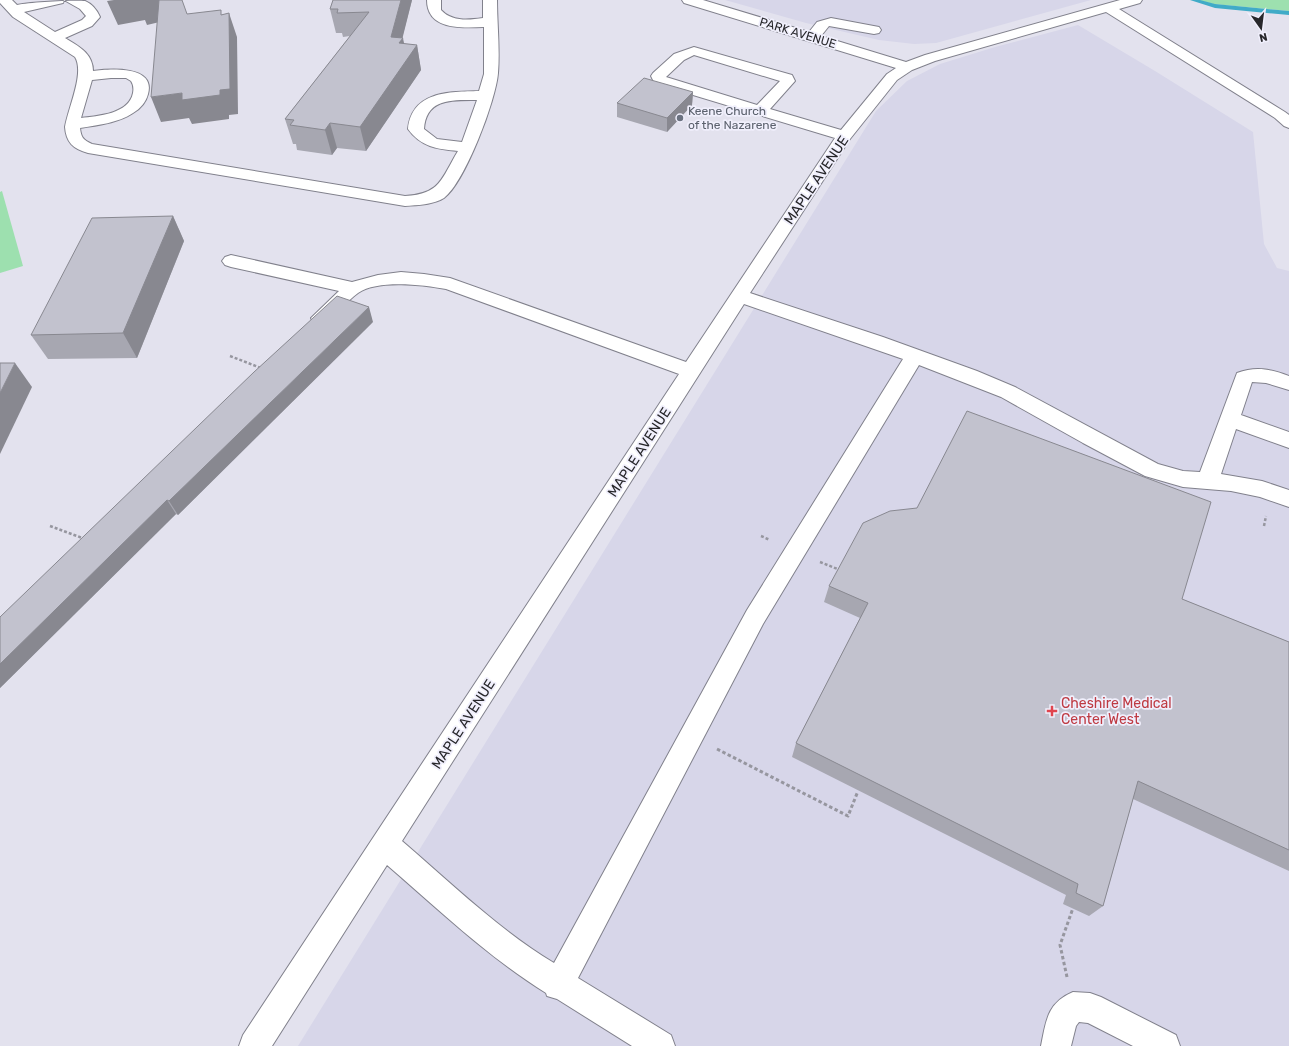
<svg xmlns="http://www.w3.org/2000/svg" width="1289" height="1046" font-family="Rubik,sans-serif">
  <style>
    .built { fill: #d7d6e9 }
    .green { fill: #9de0af }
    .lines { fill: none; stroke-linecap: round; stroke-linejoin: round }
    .stream { fill: #40abc7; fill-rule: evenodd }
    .minor-casing { stroke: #81818c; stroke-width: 2 }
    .path-far1 { stroke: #96969f; stroke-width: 2.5; stroke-dasharray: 3 2; stroke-linecap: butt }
    .path { stroke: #96969f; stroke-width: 3; stroke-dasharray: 3.5 2.5; stroke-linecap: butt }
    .minor { fill: #fff; fill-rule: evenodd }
    .wall { fill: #a7a7b1 }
    .shaded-wall { fill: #888890 }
    .building { fill: #c2c2ce; stroke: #888890 }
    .worship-dot { fill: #6b7280; stroke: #f0effc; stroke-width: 1.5 }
    .health-dot { fill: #e0444e; stroke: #f0effc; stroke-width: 1.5 }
    .labels { text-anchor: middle; stroke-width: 3.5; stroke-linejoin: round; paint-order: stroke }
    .far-street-label { font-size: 12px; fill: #27272b; stroke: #f0effc }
    .far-worship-label { font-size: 12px; fill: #5b616d; stroke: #f0effc; text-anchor: start }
    .street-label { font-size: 14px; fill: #27272b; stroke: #f0effc }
    .health-label { font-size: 14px; fill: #be3a42; stroke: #f0effc; text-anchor: start }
  </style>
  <rect width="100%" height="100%" fill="#e3e2ee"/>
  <g class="built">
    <polygon points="725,0 1091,0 936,43 914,44 879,40 806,23"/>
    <polygon points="1078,25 1155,71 1253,132 1264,244 1277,268 1289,271 1289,1046 298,1046 876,111 907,81 940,64 995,47"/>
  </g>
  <g class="green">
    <polygon points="1198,0 1289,0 1289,11 1213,4"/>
    <polygon points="2,191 23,266 0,273 0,192"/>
  </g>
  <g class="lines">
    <polygon class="stream" points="1190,0 1200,0 1215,4 1289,11 1289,15 1215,8"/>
    <g class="minor-casing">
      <g id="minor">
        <path d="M0,0H12L17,5C31,2 74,0 85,1C92,4 97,10 100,17L92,26L65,38C78,46 93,53 93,71C109,69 156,65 148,94C146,102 140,109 133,113C118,123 98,125 80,128C81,137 83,140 92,144L405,196C441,194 441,179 458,151C437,149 421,147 408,129C412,91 449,92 479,91L484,74V27C461,28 427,30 427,0H441V10C452,22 469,20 483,18V0H497C497,24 500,49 498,73C496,100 465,182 444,198C433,205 417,205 405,206L88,153C73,149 66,142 65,127C68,108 85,73 75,57L13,17L0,3ZM64,0L80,9L86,16L82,20L55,32L24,12L63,3ZM111,78H126L131,81C133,84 134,88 133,93C129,114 98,116 81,118L92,80ZM477,100L462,142L437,139L424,129C426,98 452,100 477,100Z"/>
        <path d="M682,0H703L809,32L817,22L831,18L879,27L881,30L879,33L874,34L829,26L821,36L906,62L925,55L1120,0H1142L1140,3L1119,9L1285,112L1289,115V128L1284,126L1275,118L1106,12L935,61L912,70L897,80L850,139L750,293L883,337L977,371L1015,387L1158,464L1183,471L1200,472L1237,373C1256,366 1270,369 1289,376V390L1266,383L1252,382L1241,415L1289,432V448L1236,429L1221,474L1262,481L1289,490V507L1260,497L1231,491L1183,487L1145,476L1083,443L1001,397L919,365L763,624L578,978L671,1035L675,1046H632L557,999L547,996L546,993C488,957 438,909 387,865L272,1046H239L243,1035L679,374L446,289C424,285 378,279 358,293C347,301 337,313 327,322L320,324L313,322L311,318L339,291L231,267L225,265L222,261L225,257L231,255L352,282L378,275L401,272L424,274L450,278L686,362L835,138L660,85L654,82L651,76L653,73L674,54L694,47L792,75L795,81L770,109L841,130L887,74L896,68L684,3ZM694,55L780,81L757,105L666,77L684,60ZM744,304L903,359L747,610L554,963C499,930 451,883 402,841Z"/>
        <path d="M1073,992L1090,993L1101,997L1176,1035L1180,1046H1133L1088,1023L1079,1022L1076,1026L1071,1046H1041C1046,1021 1047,1003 1073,992Z"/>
      </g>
    </g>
    <g class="path-far1">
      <polyline points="230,356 261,368"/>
      <polyline points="50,526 85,539"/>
      <polyline points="1264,526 1266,516"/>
      <polyline points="761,536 770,540"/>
      <polyline points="820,562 840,570"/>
    </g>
    <g class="path">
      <polyline points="717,749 848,816 858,791"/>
      <polyline points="1067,977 1060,945 1073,908"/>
    </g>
    <use href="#minor" class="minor"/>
  </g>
  <g class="wall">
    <polygon points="333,0 412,0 402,38 404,44 417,45 421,70 366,151 337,148 332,155 297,150 296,144 293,144 285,119 350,36 343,37 342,33 336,33 330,9"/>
    <polygon points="693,92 692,105 667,132 617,117 617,103"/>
    <polygon points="173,216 184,241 137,358 48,359 31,335"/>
    <polygon points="373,322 178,515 176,514 0,688 0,617"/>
    <polygon points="829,586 1182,599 1289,642 1289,871 1133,799 1103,906 1089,916 1063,904 1066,895 792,757 796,743 860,618 824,602"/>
  </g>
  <g class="shaded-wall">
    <polygon points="114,0 160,0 168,20 147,25 145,20 118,25 107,1"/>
    <polygon points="401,0 412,0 402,40 403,38 407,59 417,45 421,70 366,151 360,127 391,37"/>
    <polygon points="229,13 237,37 238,114 229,115 229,119 192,124 189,118 161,122 151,97 182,93 220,90"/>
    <polygon points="693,92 692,105 667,132 667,118"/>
    <polygon points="330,123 337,148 332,155 325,130"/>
    <polygon points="173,216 184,241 137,358 123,333"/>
    <polygon points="369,307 373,322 178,515 169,501"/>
    <polygon points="15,363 32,387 0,454 0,393"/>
    <polygon points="167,500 176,514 0,688 0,664"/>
  </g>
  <g class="building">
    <polygon points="159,0 182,0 187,14 221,10 221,15 229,13 230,89 220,90 220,95 182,100 182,93 151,97"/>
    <polygon points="333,0 401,0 391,37 403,38 399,43 417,45 360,127 330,123 325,130 290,125 294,120 285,119 369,12 337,13 338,9 330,9"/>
    <polygon points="644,78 693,92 667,118 617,103"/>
    <polygon points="173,216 123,333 31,335 92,218"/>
    <polygon points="337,296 369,307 169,501 167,500 0,664 0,617 254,372"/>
    <polygon points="0,363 15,363 0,393"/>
    <polygon points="967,411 1211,502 1182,599 1289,642 1289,850 1138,781 1103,906 1076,893 1078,884 796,743 868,603 829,586 863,523 890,511 917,508"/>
  </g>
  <circle class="worship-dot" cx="680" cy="118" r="4"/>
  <path class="health-dot" d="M1050 705h4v4h4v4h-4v4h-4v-4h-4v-4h4z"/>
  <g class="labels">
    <g class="far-street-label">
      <text transform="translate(798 33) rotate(17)" y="4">PARK AVENUE</text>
    </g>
    <g class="far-worship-label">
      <text x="688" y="115">Keene Church<tspan x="688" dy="14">of the Nazarene</tspan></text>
    </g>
    <g class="street-label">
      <text transform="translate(816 180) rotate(-56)" y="5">MAPLE AVENUE</text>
      <text transform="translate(639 452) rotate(-57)" y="5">MAPLE AVENUE</text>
      <text transform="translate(463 724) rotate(-57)" y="5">MAPLE AVENUE</text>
    </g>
    <g class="health-label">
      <text x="1061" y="708">Cheshire Medical<tspan x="1061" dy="16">Center West</tspan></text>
    </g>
  </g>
  <g transform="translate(1261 28) rotate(166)" stroke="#f0effc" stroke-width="3" paint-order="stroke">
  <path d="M0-3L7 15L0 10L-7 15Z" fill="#27272b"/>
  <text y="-6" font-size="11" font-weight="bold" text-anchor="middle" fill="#27272b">N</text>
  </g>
</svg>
